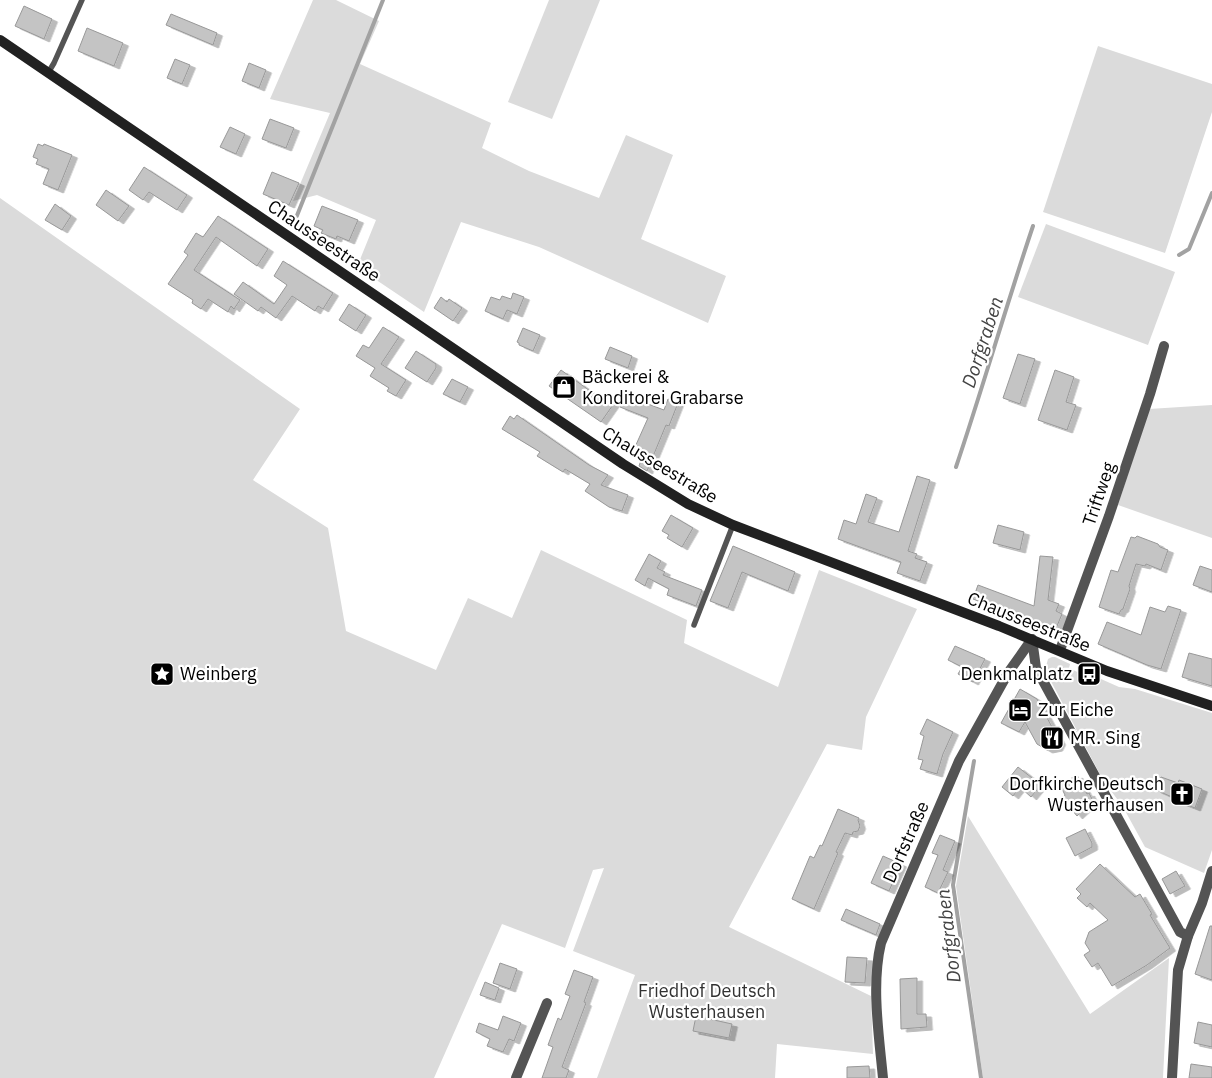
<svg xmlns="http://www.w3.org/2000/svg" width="1212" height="1078" font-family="'IBM Plex Sans',sans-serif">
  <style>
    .green { fill: #dbdbdb }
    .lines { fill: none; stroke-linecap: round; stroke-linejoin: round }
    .stream { stroke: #a2a2a2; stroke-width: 4 }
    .building { fill: #c4c4c4; stroke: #989898; filter: url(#shadow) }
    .service { stroke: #545454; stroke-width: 5.5 }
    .minor { stroke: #545454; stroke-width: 10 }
    .secondary { stroke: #212121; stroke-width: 10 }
    .labels { text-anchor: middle; stroke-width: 4.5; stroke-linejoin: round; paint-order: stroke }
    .street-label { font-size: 18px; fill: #000; stroke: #fff }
    .poi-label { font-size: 18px; fill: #000; stroke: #fff; text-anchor: start }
    .park-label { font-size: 18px; fill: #323232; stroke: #fff }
    .water-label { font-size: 19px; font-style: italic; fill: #434343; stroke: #fff }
  </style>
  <defs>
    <filter id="shadow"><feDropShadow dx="5.5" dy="3" stdDeviation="0" flood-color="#0004"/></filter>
  </defs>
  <rect width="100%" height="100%" fill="#fff"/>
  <g class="green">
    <polygon points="313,0 336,0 379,21 360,64 491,123 482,148 529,171 599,198 626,135 673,155 641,239 726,276 708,323 539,247 461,222 424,312 357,267 376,220 317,195 293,201 330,113 270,99"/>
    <polygon points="549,0 600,0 552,119 508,102"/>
    <polygon points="1098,46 1212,84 1212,112 1165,253 1043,212"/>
    <polygon points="0,198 300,409 253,480 328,528 346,631 436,670 468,598 512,618 541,550 687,620 684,643 778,687 819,570 917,609 866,717 862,750 827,744 729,927 871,996 873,1054 777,1044 775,1078 597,1078 635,975 573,951 604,868 593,870 565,948 502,924 434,1078 0,1078"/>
    <polygon points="1046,224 1175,272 1148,345 1018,297"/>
    <polygon points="1212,405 1212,538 1118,505 1149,409"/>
    <polygon points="1052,657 1055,657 1070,664 1069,668 1090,678 1092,675 1119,687 1135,689 1212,713 1212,850 1204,873 1145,847 1123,807 1103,780 1045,670 1048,659"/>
    <polygon points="968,816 1090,1014 1169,958 1163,1078 983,1078 956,886"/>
  </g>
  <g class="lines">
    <g class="stream">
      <polyline points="296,218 383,0"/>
      <polyline points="1179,255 1189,249 1212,193"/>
      <path d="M956,467C983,387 1006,306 1033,226"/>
      <polyline points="974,761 953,885 981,1078"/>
    </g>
  </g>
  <g class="building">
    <polygon points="24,6 52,19 44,39 15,26"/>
    <polygon points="171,14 217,33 213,45 166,25"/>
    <polygon points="87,28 123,43 114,66 78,51"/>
    <polygon points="175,59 190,65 182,84 167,78"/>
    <polygon points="249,63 266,70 259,88 242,81"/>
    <polygon points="270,119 294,128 286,148 262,139"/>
    <polygon points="230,127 245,134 236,154 220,147"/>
    <polygon points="38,144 43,146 44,144 72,155 58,190 43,184 49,169 36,164 38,159 33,157"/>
    <polygon points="144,167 187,195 177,210 149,192 143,200 129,190"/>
    <polygon points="272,172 299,183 289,205 263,194"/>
    <polygon points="106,190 129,206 118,221 96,205"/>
    <polygon points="55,204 71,216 62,230 45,220"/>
    <polygon points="322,206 358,220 349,241 337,236 336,239 321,233 323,230 314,226"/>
    <polygon points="218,216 268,249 257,266 216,237 194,270 240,300 234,309 231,306 228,312 208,299 201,309 192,303 193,300 168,284 188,255 184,252 196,233 203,237"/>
    <polygon points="283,261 333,293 323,309 318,306 315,311 292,296 276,318 261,307 258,311 234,294 243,282 274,304 287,285 274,276"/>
    <polygon points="513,293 524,297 517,314 507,310 503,319 485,311 491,297 500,300 502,296 511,299"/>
    <polygon points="441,297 447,302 449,299 462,308 453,321 434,308"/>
    <polygon points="349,304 366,315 356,331 339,320"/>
    <polygon points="383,327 399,337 381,364 406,380 396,396 387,391 389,388 370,376 375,368 356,356 363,345 369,348"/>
    <polygon points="523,328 540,335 533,351 519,345 519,343 517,342"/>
    <polygon points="610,347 632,356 628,368 605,359"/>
    <polygon points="416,351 436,364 436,368 427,382 405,368"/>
    <polygon points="1018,354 1035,359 1020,404 1003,398"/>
    <polygon points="561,370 593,393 602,396 603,395 615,402 601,422 549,386"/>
    <polygon points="1055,370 1074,377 1066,402 1076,405 1067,430 1038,420"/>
    <polygon points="452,379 468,387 460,402 443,394"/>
    <polygon points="624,396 648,406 648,404 664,410 668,399 678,403 669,426 666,425 647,471 639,466 644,451 635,447 648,418 620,407"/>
    <polygon points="517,415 589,465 608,475 601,485 628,495 622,511 609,507 585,491 590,484 565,469 563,472 537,456 540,452 502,429 510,416 514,419"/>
    <polygon points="917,476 930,480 908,551 917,554 915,558 927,562 920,581 897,573 901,562 838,539 844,520 856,524 866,494 877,498 868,522 899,532"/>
    <polygon points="671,515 693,528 682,547 667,538 669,535 662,531"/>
    <polygon points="998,525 1024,532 1020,550 993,543"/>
    <polygon points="1137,536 1158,544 1160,547 1168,550 1161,570 1146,564 1145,566 1136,564 1129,586 1130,589 1123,609 1121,610 1119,614 1099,607 1111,570 1118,572 1131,537 1135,538"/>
    <polygon points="733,546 795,572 788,591 742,572 728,608 710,601"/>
    <polygon points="649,554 661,561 657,568 665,572 663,575 702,590 696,606 667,595 669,589 648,578 645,586 635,580"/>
    <polygon points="1040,556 1053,557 1048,600 1059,604 1056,611 1062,614 1055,631 973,599 978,585 1034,606"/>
    <polygon points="1200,566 1212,570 1212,592 1193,585"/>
    <polygon points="1168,606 1181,610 1161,669 1147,665 1098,644 1107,622 1141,635 1150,607 1165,612"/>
    <polygon points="955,646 985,659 973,682 958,674 962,667 948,660"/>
    <polygon points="1189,653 1212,659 1212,686 1182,677"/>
    <polygon points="1020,689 1037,699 1060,742 1057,748 1047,750 1037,744 1025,722 1019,732 1001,723"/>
    <polygon points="927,719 953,732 943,754 937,774 920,769 923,760 918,759 924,736 920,734"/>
    <polygon points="1018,767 1041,785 1031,797 1020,787 1013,796 1002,787"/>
    <polygon points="1077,775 1087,794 1089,793 1093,801 1077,816 1063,799 1065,795 1060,785"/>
    <polygon points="1161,777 1178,783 1179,780 1202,789 1195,808 1172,799 1172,797 1156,790"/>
    <polygon points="838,809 859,818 858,820 860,826 858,831 853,832 852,835 845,833 836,852 838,853 814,909 792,899 810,856 814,858 820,845 822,846"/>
    <polygon points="1085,829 1092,843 1092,847 1075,856 1066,838"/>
    <polygon points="940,835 955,841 943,870 948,872 938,893 925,887 938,855 932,853"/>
    <polygon points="883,856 901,864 889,891 871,883"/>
    <polygon points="1100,864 1135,897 1140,894 1152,914 1150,915 1170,948 1147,965 1112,986 1098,963 1092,967 1084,955 1090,951 1085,943 1089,932 1108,920 1090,903 1087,907 1077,898 1081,894 1076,889"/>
    <polygon points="1176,871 1185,886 1170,894 1162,879"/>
    <polygon points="846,909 880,924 876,935 841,920"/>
    <polygon points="1210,926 1212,926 1212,980 1195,974"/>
    <polygon points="847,957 867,958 865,983 845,982"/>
    <polygon points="500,963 517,969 510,989 493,983"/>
    <polygon points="574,970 593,977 584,1002 586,1003 562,1067 569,1070 566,1078 542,1078 553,1047 548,1045 558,1018 561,1020 570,996 565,994"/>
    <polygon points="917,978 917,1014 926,1014 927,1027 901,1029 900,979"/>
    <polygon points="485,982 499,988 495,1000 480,995"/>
    <polygon points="503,1016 521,1023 514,1041 509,1039 503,1052 487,1046 490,1039 476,1032 479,1023 498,1030"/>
    <polygon points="696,1016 732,1024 729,1038 693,1031"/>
    <polygon points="1198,1022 1212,1025 1212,1047 1194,1043"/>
    <polygon points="1191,1064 1212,1067 1212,1078 1189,1078"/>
    <polygon points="869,1066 870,1078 847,1078 847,1067"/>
  </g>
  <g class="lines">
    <g class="service">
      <polyline points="48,73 54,63 82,0"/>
      <polyline points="694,625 733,525"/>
    </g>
    <g class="minor">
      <polyline points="1032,639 1036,668 1180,932 1188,936"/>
      <polyline points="1060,650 1109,516 1150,394 1164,346"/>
      <polyline points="516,1078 547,1003"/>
      <path d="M883,1078C879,1035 871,985 881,943L959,761L1008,673L1032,639"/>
      <polyline points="1172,1078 1178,970 1188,936 1202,903 1212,871"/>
    </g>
    <polyline class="secondary" points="0,40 623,464 688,504 733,525 999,626 1107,671 1212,706"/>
  </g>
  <defs>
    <g id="shop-square" transform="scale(1.25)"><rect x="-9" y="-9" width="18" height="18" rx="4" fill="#000" stroke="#fff"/><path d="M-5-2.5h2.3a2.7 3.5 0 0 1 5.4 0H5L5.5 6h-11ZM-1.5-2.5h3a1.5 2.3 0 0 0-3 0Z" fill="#fff"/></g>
    <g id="sight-square" transform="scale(1.25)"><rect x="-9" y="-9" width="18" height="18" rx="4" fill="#000" stroke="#fff"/><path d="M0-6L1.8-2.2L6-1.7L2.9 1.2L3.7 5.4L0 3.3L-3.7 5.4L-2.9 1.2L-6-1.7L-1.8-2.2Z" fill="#fff"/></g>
    <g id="bus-square" transform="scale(1.25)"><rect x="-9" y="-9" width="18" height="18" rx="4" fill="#000" stroke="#fff"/><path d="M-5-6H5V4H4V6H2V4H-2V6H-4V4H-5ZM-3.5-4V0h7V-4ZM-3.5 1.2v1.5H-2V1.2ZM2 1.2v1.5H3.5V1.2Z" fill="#fff"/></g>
    <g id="hotel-square" transform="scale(1.25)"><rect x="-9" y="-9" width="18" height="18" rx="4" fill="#000" stroke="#fff"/><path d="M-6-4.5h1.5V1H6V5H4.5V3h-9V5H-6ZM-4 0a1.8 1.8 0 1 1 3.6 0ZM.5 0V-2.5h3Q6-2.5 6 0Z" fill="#fff"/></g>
    <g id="restaurant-square" transform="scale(1.25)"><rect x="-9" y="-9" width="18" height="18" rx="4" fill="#000" stroke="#fff"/><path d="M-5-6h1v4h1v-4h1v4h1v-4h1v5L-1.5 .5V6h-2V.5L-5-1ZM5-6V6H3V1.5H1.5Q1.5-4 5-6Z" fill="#fff"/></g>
    <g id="church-square" transform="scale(1.25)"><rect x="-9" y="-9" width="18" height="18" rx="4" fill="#000" stroke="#fff"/><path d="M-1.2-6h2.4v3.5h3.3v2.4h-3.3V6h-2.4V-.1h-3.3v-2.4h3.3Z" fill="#fff"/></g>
  </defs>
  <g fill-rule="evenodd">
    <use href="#shop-square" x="564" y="387"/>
    <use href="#sight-square" x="162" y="674"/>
    <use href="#bus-square" x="1089" y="674"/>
    <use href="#hotel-square" x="1020" y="710"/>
    <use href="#restaurant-square" x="1052" y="738"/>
    <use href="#church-square" x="1182" y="794"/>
  </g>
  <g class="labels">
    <g class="street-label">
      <text transform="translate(324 241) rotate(34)" y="6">Chausseestraße</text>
      <text transform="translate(660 465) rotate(31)" y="6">Chausseestraße</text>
      <text transform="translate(1099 494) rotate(-71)" y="6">Triftweg</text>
      <text transform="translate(1029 622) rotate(22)" y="6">Chausseestraße</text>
      <text transform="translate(906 842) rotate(-66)" y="6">Dorfstraße</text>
    </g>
    <g class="poi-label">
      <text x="582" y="383">Bäckerei &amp;<tspan x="582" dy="21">Konditorei Grabarse</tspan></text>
      <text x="180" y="680">Weinberg</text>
      <text x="1072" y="680" text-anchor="end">Denkmalplatz</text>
      <text x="1038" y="716">Zur Eiche</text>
      <text x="1070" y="744">MR. Sing</text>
      <text x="1164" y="790" text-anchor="end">Dorfkirche Deutsch<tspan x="1164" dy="21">Wusterhausen</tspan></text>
    </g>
    <g class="park-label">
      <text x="707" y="997">Friedhof Deutsch<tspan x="707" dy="21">Wusterhausen</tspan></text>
    </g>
    <g class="water-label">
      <text transform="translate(982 342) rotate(-72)" y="7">Dorfgraben</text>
      <text transform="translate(948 936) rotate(-97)" y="7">Dorfgraben</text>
    </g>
  </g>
</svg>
